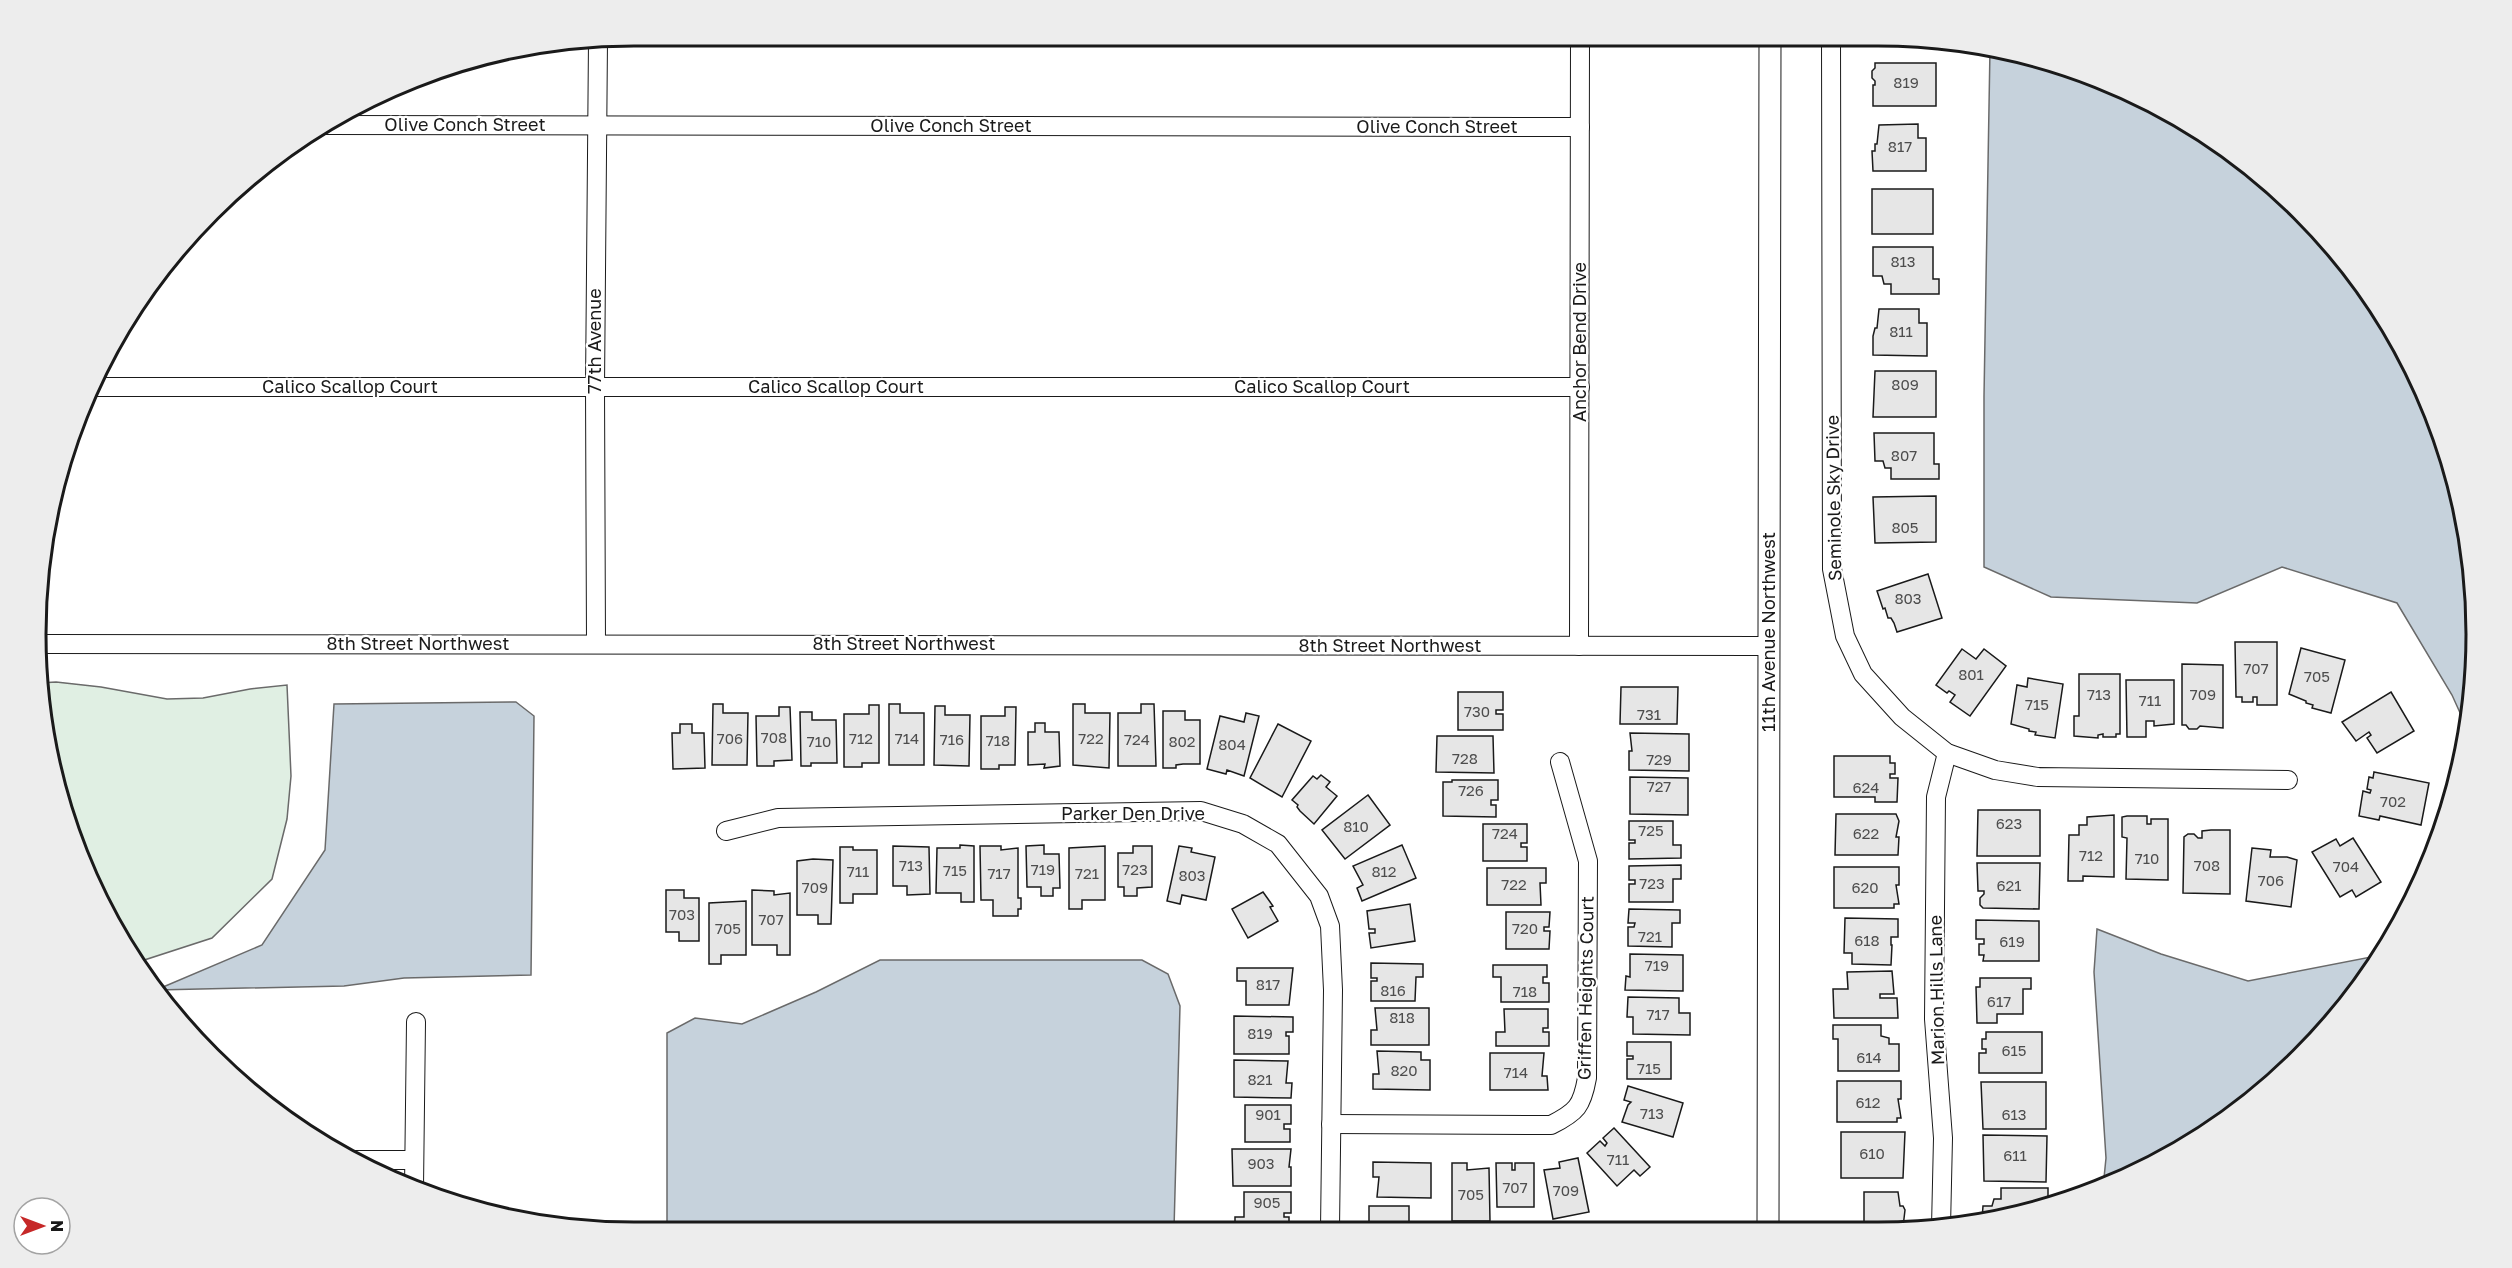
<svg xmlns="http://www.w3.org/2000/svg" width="2512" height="1268" font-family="'Golos Text',sans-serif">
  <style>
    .green { fill: #e0efe3; stroke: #6a6a6a; stroke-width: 1.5 }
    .water { fill: #c6d2dc; stroke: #6a6a6a; stroke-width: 1.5 }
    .building { fill: #e6e6e6; stroke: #1a1a1a; stroke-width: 1.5 }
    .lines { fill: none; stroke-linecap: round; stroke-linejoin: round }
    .minor-casing { stroke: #1a1a1a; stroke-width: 20 }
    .tertiary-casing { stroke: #1a1a1a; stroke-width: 23 }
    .minor { stroke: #fff; stroke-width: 18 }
    .tertiary { stroke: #fff; stroke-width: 21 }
    .labels { text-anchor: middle; stroke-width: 4.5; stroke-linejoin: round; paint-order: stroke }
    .number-label { font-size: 15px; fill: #4d4d4d }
    .street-label { font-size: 18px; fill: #1a1a1a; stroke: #fff }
    .rim { fill: none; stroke: #1a1a1a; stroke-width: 3 }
  </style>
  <rect width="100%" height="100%" fill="#fff"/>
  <polygon class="green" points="56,682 101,687 167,699 203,698 250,689 287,685 291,776 287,819 272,879 212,938 135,963 98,898 56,789 41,712 40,683"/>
  <g class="water">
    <polygon points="1990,49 2032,56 2142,98 2242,159 2327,239 2396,335 2444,441 2471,556 2475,673 2466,726 2452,695 2397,603 2282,567 2197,603 2051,597 1984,567 1984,396"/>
    <polygon points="516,702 534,716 531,975 404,978 344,986 156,990 262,945 325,850 334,704"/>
    <polygon points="2097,929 2161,954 2248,981 2376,956 2328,1028 2242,1109 2103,1188 2106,1158 2094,972"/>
    <polygon points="880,960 1142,960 1168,974 1180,1006 1174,1229 667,1231 667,1033 695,1018 742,1024 816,992"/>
  </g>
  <g class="building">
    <polygon points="1917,37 1936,41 1879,41 1876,38"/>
    <polygon points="1875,63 1936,63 1936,106 1873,106 1873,85 1875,85 1875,81 1872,78 1872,71 1875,68"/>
    <polygon points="1918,124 1918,138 1926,138 1926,171 1873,171 1872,151 1875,151 1875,144 1877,144 1879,125"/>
    <rect x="1872" y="189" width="61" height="45"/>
    <polygon points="1873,247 1933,247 1933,279 1939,279 1939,294 1891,294 1891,284 1884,284 1882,276 1873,276"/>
    <polygon points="1879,309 1919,309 1919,323 1927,323 1927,356 1873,355 1873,336 1875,328 1877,328"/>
    <polygon points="1875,371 1936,371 1936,417 1873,417"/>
    <polygon points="1874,433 1934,433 1934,464 1939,464 1939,479 1891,479 1891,468 1885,468 1883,461 1875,461"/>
    <polygon points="1936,496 1936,542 1875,543 1873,497"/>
    <polygon points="1928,574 1942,618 1897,632 1894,623 1891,618 1888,618 1885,608 1883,609 1877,591"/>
    <polygon points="2235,642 2277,642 2277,705 2257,705 2257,697 2253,697 2253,702 2242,702 2242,697 2236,697"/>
    <polygon points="2301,648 2345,660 2331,713 2312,708 2313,705 2306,703 2306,701 2289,694"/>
    <polygon points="1962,649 1976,659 1984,649 2006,666 1970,716 1950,702 1955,695 1949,691 1947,693 1936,685"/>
    <polygon points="2182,664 2223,665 2223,728 2200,726 2197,729 2189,729 2186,725 2182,725"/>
    <polygon points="2079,674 2120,674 2120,734 2116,734 2116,737 2103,737 2103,734 2098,735 2098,738 2074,736 2074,716 2079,716"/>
    <polygon points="2028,678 2063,684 2055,738 2035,735 2036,732 2029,731 2029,729 2011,724 2017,685 2027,687"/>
    <polygon points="2126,680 2174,680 2174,724 2154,726 2154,721 2146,721 2146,737 2127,737"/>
    <polygon points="1621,687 1678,687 1677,724 1620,724"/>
    <polygon points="1458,692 1503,692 1503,710 1496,710 1496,714 1503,714 1503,730 1458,730"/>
    <polygon points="2391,692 2414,731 2377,753 2367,738 2371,735 2369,732 2356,741 2342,722"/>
    <polygon points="713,704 723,704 723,713 748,713 747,765 712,765"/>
    <polygon points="889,704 900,704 900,713 924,713 924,765 889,765"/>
    <polygon points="1073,704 1085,704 1085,713 1110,713 1109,768 1073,765"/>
    <polygon points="1141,704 1154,704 1156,766 1118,766 1118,713 1141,713"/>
    <polygon points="869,705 879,705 879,763 862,763 862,767 844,767 844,714 869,714"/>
    <polygon points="935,706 945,706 945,715 970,715 969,766 934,765"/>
    <polygon points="779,707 790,707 792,760 774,761 774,766 757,766 756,716 779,716"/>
    <polygon points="1005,707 1016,707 1015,765 999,765 999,769 981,769 981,716 1005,716"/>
    <polygon points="1163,711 1185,711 1185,720 1200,720 1200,764 1183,764 1176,765 1176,768 1163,768"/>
    <polygon points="800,712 812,712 812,720 836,720 837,763 811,763 811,766 801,766"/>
    <polygon points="1246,713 1259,716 1244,776 1227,770 1226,774 1207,769 1220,716 1244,722"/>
    <polygon points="1035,723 1045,723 1045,732 1059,732 1060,766 1044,768 1045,764 1028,765 1028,732 1035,732"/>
    <polygon points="680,724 692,724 692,733 704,733 705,768 673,769 672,733 680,733"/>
    <polygon points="1278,724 1311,741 1282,797 1250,778"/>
    <polygon points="1630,733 1689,734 1689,771 1629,770 1629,751 1632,751"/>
    <polygon points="1437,736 1493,736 1494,773 1436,772"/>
    <polygon points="1834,756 1890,756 1890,763 1895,763 1895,774 1890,774 1890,778 1898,778 1897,802 1875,802 1875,797 1834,797"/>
    <polygon points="2374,772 2429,783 2421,825 2380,816 2379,820 2359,816 2363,791 2370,793 2371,790 2367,789 2369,777 2373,778"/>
    <polygon points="1321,775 1330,782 1326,787 1337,796 1314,824 1300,811 1297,807 1298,805 1292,800 1313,776 1317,779"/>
    <polygon points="1630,777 1688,778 1688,815 1630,814"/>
    <polygon points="1452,780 1498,780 1498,800 1491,800 1491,805 1496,805 1496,817 1443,816 1443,782 1452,782"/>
    <polygon points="1368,795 1390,825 1345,859 1322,830"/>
    <polygon points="1978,810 2040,810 2040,856 1977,856"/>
    <polygon points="1836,814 1896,814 1899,821 1896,837 1899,837 1898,855 1835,855"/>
    <polygon points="2114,815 2114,877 2083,876 2083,881 2068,881 2069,835 2079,835 2079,825 2087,825 2087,817"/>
    <polygon points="2127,816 2147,816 2147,824 2151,824 2151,819 2168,819 2168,880 2126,879 2127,838 2122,837 2122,817"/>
    <polygon points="1629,821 1673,821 1673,845 1681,845 1681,858 1629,859 1629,843 1635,843 1635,840 1629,840"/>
    <polygon points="1483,824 1527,824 1527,843 1521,843 1521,847 1527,847 1527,861 1483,861"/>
    <polygon points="2211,830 2230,830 2230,894 2183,893 2184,837 2188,834 2194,834 2198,838 2202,838 2202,831"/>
    <polygon points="2353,838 2381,882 2356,897 2352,890 2340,897 2312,852 2336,839 2340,846"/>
    <polygon points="960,845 974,846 974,902 961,902 961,893 936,893 937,848 960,848"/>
    <polygon points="1044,845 1044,854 1059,854 1060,888 1053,888 1053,896 1041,896 1041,887 1027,887 1026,846"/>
    <polygon points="1402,845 1416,878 1362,901 1357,888 1363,885 1353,866"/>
    <polygon points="893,846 929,847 930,894 907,895 907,886 893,886"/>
    <polygon points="980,846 1001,846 1001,850 1018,848 1018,898 1021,898 1021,909 1018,909 1018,916 993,916 993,900 981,900"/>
    <polygon points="1105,846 1105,900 1082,900 1082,909 1069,909 1069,848"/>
    <polygon points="1133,846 1152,846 1152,887 1137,888 1137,896 1124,896 1124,887 1118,887 1118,853 1133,853"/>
    <polygon points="1179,846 1192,848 1191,852 1215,857 1206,900 1182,895 1180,904 1167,901"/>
    <polygon points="840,847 853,847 853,850 877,850 877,894 853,894 853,903 840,903"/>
    <polygon points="2252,848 2271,850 2270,857 2287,857 2297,860 2291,907 2246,901"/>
    <polygon points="813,859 833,860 831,924 818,924 818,915 797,915 797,861"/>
    <polygon points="1977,863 2040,863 2039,909 1983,908 1980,905 1980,898 1984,894 1984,891 1978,891"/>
    <polygon points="1681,865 1681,879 1673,879 1673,902 1629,902 1629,884 1635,884 1635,880 1629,880 1629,866"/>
    <polygon points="1834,867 1899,867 1899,885 1896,885 1899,904 1894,904 1894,908 1834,908"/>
    <polygon points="1487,868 1546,868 1546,883 1540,883 1541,905 1487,905"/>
    <polygon points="666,890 684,890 684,898 699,898 699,941 679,941 679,932 666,932"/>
    <polygon points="752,890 774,891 774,895 790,893 790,955 777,955 777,945 752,945"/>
    <polygon points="1263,892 1273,906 1270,907 1278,921 1248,938 1232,909"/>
    <polygon points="746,901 746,955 721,955 721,964 709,964 709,903"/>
    <polygon points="1410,904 1415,941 1371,948 1369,933 1375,933 1375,929 1369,929 1367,911"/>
    <polygon points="1629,909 1680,910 1680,923 1672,923 1672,947 1628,946 1628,927 1634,927 1635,923 1628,923"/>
    <polygon points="1506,912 1550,912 1549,927 1544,927 1544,931 1550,931 1549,949 1506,949"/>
    <polygon points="1845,918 1898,919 1898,937 1891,937 1891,945 1892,945 1891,965 1852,964 1852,953 1844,953"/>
    <polygon points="1976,920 2039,921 2039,961 1983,961 1984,955 1979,955 1979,944 1984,944 1984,939 1976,939"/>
    <polygon points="1630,954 1683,955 1683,991 1625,990 1626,976 1630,977"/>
    <polygon points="1371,963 1423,964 1423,977 1416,977 1415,1001 1371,1001 1371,981 1377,981 1377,978 1371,978"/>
    <polygon points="1493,965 1547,965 1547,977 1543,977 1543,983 1549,983 1549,1002 1501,1002 1501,977 1493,977"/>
    <polygon points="1237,968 1293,968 1289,1005 1246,1005 1246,981 1237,981"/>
    <polygon points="1892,971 1894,994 1880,994 1880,998 1897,998 1898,1018 1834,1018 1833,989 1848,989 1847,972"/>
    <polygon points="1980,978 2031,978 2031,989 2023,989 2023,1014 1997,1014 1997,1023 1977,1023 1976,987 1980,987"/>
    <polygon points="1628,997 1679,998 1679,1013 1690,1013 1690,1035 1633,1034 1633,1017 1627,1017"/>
    <polygon points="1375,1008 1429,1008 1429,1045 1371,1045 1371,1030 1377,1030"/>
    <polygon points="1504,1009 1548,1009 1548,1028 1543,1028 1543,1032 1549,1032 1549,1046 1496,1046 1496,1032 1505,1032"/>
    <polygon points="1234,1016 1293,1017 1293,1032 1286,1032 1286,1036 1289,1036 1289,1054 1234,1054"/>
    <polygon points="1833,1025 1881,1025 1881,1036 1889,1038 1889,1044 1899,1044 1899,1071 1838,1071 1838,1039 1833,1039"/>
    <polygon points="1986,1032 2042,1032 2042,1073 1979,1073 1979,1053 1986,1053 1986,1049 1982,1049 1982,1039 1986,1039"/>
    <polygon points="1627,1042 1671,1042 1671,1079 1627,1079 1627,1059 1633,1059 1633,1056 1627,1056"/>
    <polygon points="1377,1051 1421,1052 1421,1060 1430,1060 1430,1090 1373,1089 1373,1074 1379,1074"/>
    <polygon points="1490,1053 1544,1053 1542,1076 1547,1076 1548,1090 1490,1090"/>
    <polygon points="1234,1060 1288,1061 1286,1083 1292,1083 1291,1098 1234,1097"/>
    <polygon points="1837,1081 1901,1081 1901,1099 1898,1099 1901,1118 1897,1118 1897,1122 1837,1122"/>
    <polygon points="1981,1082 2046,1082 2046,1129 1983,1129"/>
    <polygon points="1628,1086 1683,1103 1673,1137 1622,1122 1628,1105 1631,1102 1624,1100"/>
    <polygon points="1245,1105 1291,1105 1291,1124 1284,1124 1284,1129 1290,1129 1290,1142 1245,1142"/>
    <polygon points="1614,1128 1650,1167 1640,1176 1634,1170 1617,1186 1587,1153 1600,1141 1605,1146 1607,1143 1603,1138"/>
    <polygon points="1841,1132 1905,1132 1903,1178 1841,1178"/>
    <polygon points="1983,1135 2047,1136 2046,1182 1984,1181"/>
    <polygon points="1232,1149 1291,1149 1289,1167 1291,1167 1291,1186 1233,1186"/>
    <polygon points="1578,1158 1589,1212 1553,1219 1544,1170 1560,1168 1559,1162"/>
    <polygon points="1373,1162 1431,1163 1431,1198 1377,1197 1379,1177 1373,1177"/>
    <polygon points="1452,1163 1467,1163 1467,1170 1489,1168 1490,1221 1452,1221"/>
    <polygon points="1496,1163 1512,1163 1512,1170 1515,1170 1515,1163 1534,1163 1534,1207 1497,1207"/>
    <polygon points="2001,1188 2048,1188 2048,1202 1982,1220 1983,1206 1992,1206 1994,1199 2001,1199"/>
    <polygon points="1244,1192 1291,1192 1291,1213 1284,1213 1284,1217 1289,1217 1289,1229 1235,1229 1235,1217 1244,1217"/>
    <polygon points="1864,1192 1898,1192 1900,1206 1903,1206 1905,1210 1903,1227 1864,1227"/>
    <polygon points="1369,1206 1409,1206 1409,1228 1369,1229"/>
  </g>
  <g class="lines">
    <g class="minor-casing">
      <g id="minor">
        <polyline points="1831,37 1832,569 1845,636 1863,674 1902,717 1947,753 1995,770 2038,777 2288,780"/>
        <polyline points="322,125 1580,127"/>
        <polyline points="91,387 1580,387"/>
        <polyline points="596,643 595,387 598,40"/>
        <polyline points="39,644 1768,646"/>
        <polyline points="1579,646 1580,37"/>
        <polyline points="726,831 778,818 1201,811 1243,824 1278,844 1319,896 1330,926 1333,990 1330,1229"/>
        <path d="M1331,1124L1551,1125C1577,1112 1582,1106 1587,1078L1588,861L1560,762"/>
        <polyline points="352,1160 414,1160"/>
        <polyline points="414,1187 416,1022"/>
        <polyline points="1941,1227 1943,1138 1934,1019 1936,797 1947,753"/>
      </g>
    </g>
    <g class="tertiary-casing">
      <polyline id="tertiary" points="1768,1227 1770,37"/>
    </g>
    <use href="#minor" class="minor"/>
    <use href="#tertiary" class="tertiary"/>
  </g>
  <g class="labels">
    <g class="number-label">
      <text x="1906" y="88">819</text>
      <text x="1900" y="152">817</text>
      <text x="1903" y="267">813</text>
      <text x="1901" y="337">811</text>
      <text x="1905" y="390">809</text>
      <text x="1904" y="461">807</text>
      <text x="1905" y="533">805</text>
      <text x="1908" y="604">803</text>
      <text x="2256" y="674">707</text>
      <text x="1971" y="680">801</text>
      <text x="2317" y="682">705</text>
      <text x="2099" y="700">713</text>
      <text x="2203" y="700">709</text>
      <text x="2150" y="706">711</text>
      <text x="2037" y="710">715</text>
      <text x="1477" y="717">730</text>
      <text x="1649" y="720">731</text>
      <text x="774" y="743">708</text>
      <text x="730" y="744">706</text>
      <text x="861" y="744">712</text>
      <text x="907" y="744">714</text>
      <text x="1091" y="744">722</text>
      <text x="952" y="745">716</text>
      <text x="1137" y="745">724</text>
      <text x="998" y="746">718</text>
      <text x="819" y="747">710</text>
      <text x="1182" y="747">802</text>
      <text x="1232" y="750">804</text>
      <text x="1465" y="764">728</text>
      <text x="1659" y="765">729</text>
      <text x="1659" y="792">727</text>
      <text x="1866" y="793">624</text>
      <text x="1471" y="796">726</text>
      <text x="2393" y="807">702</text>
      <text x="2009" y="829">623</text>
      <text x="1356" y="832">810</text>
      <text x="1651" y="836">725</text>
      <text x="1505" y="839">724</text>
      <text x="1866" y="839">622</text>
      <text x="2091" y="861">712</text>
      <text x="2147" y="864">710</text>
      <text x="911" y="871">713</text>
      <text x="2207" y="871">708</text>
      <text x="2346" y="872">704</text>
      <text x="1043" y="875">719</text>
      <text x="1135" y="875">723</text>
      <text x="955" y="876">715</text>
      <text x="858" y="877">711</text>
      <text x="1384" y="877">812</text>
      <text x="999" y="879">717</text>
      <text x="1087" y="879">721</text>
      <text x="1192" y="881">803</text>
      <text x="2271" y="886">706</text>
      <text x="1652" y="889">723</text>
      <text x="1514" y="890">722</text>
      <text x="2009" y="891">621</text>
      <text x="815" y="893">709</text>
      <text x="1865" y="893">620</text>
      <text x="682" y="920">703</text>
      <text x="771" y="925">707</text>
      <text x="728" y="934">705</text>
      <text x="1525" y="934">720</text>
      <text x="1650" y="942">721</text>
      <text x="1867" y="946">618</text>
      <text x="2012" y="947">619</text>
      <text x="1657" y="971">719</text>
      <text x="1268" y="990">817</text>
      <text x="1393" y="996">816</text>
      <text x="1525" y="997">718</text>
      <text x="1999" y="1007">617</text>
      <text x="1658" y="1020">717</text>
      <text x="1402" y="1023">818</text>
      <text x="1260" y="1039">819</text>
      <text x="2014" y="1056">615</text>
      <text x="1869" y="1063">614</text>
      <text x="1649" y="1074">715</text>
      <text x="1404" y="1076">820</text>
      <text x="1516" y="1078">714</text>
      <text x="1260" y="1085">821</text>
      <text x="1868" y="1108">612</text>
      <text x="1652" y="1119">713</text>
      <text x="1268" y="1120">901</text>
      <text x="2014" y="1120">613</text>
      <text x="1872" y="1159">610</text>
      <text x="2015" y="1161">611</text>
      <text x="1618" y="1165">711</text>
      <text x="1261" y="1169">903</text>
      <text x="1515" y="1193">707</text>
      <text x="1566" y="1196">709</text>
      <text x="1471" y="1200">705</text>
      <text x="1267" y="1208">905</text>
    </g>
    <g class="street-label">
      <text x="465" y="131">Olive Conch Street</text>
      <text x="951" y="132">Olive Conch Street</text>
      <text x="1437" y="133">Olive Conch Street</text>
      <text transform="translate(595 341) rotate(-90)" y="6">77th Avenue</text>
      <text transform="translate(1580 342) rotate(-90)" y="6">Anchor Bend Drive</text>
      <text x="350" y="393">Calico Scallop Court</text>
      <text x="836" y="393">Calico Scallop Court</text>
      <text x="1322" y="393">Calico Scallop Court</text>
      <text transform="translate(1834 498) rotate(-91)" y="6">Seminole Sky Drive</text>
      <text transform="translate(1769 632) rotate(-90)" y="6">11th Avenue Northwest</text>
      <text x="418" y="650">8th Street Northwest</text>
      <text x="904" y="650">8th Street Northwest</text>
      <text x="1390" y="652">8th Street Northwest</text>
      <text x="1133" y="820">Parker Den Drive</text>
      <text transform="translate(1586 988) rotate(-89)" y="6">Griffen Heights Court</text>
      <text transform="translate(1937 990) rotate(-91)" y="6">Marion Hills Lane</text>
    </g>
  </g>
  <path d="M0 0H2512V1268H0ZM634 46H1878A588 588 0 0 1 2466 634V634A588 588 0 0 1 1878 1222H634A588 588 0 0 1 46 634V634A588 588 0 0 1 634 46Z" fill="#ededed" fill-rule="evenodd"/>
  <path class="rim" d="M634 46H1878A588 588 0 0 1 2466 634V634A588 588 0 0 1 1878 1222H634A588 588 0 0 1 46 634V634A588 588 0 0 1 634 46Z"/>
  <g transform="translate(42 1226) rotate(90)"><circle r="28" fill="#ffffff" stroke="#a3a3a3" stroke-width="1.5"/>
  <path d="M0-4.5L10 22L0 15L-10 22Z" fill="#c62828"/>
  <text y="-9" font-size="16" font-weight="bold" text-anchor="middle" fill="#1a1a1a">N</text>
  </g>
</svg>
